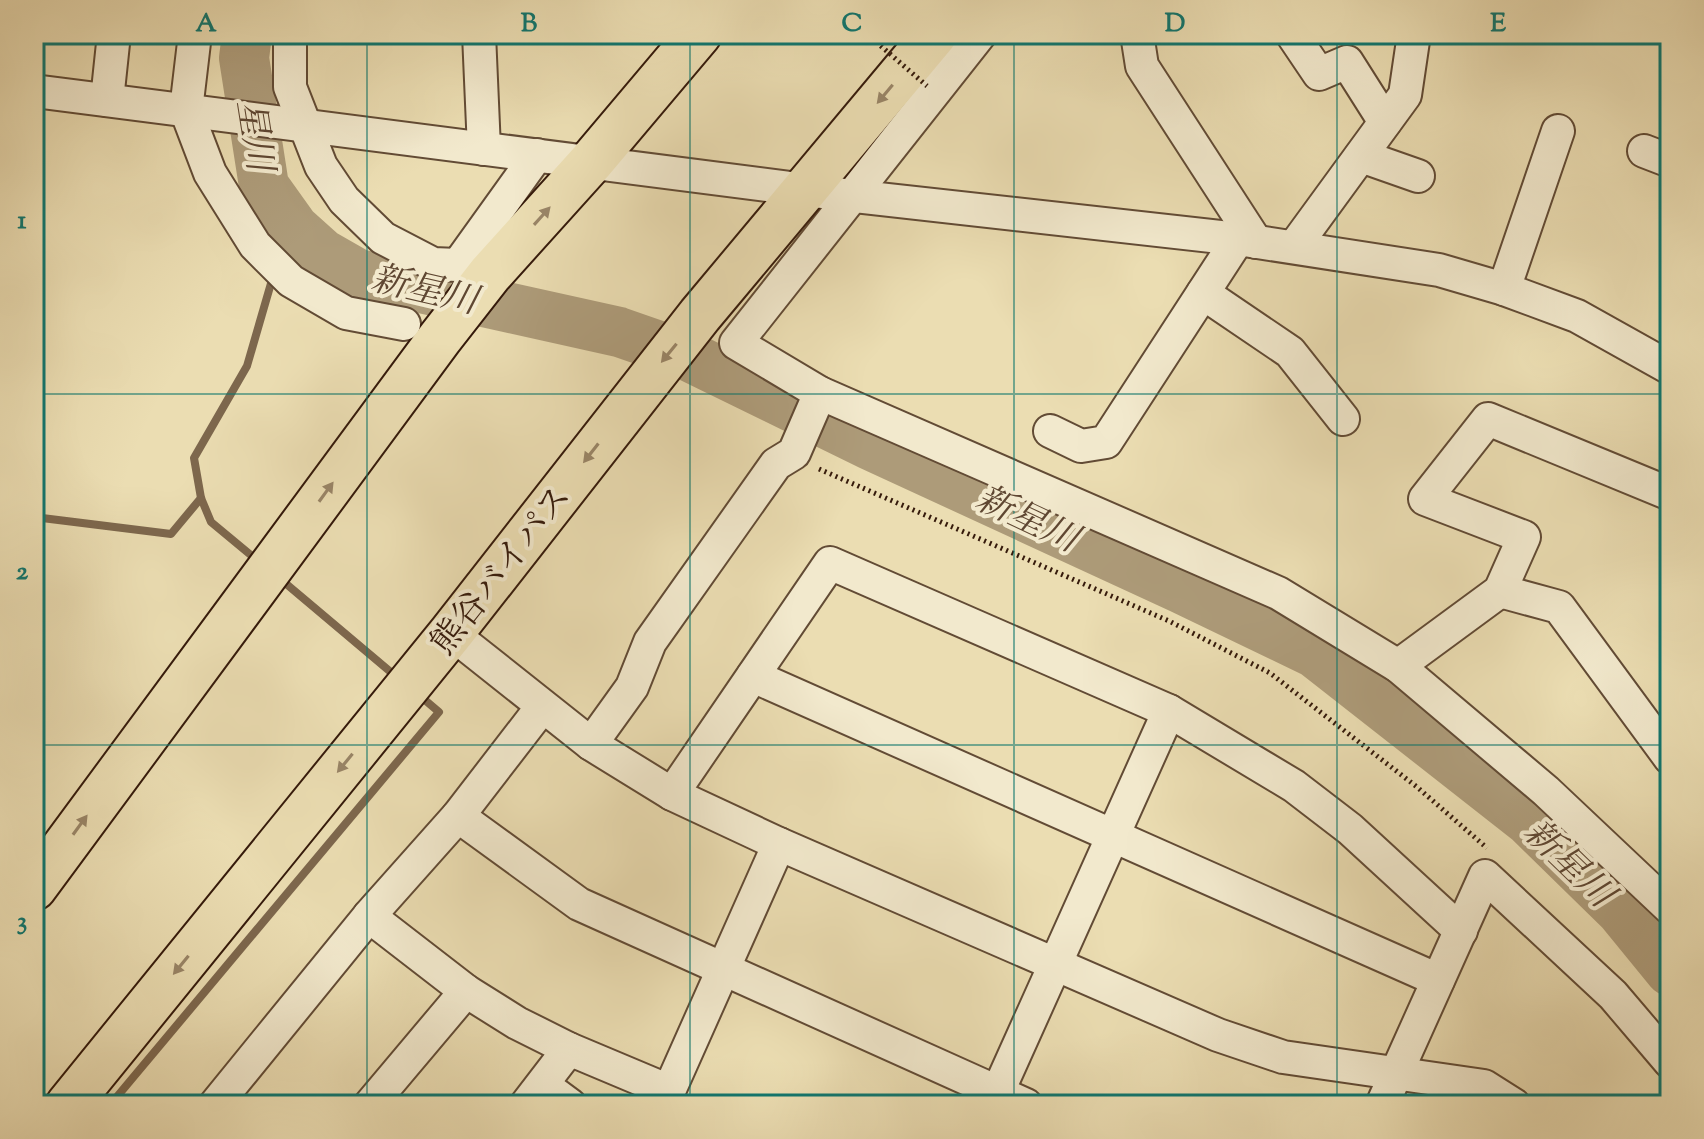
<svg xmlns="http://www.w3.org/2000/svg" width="1704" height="1139" font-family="'Sorts Mill Goudy','Noto Serif JP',serif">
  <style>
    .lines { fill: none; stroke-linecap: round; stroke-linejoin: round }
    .stream { stroke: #7d674d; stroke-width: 8 }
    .river { stroke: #ad9b79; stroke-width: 50 }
    .minor-casing { stroke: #624b35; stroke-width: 36 }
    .highway-casing { stroke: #351a0b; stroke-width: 48 }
    .path { stroke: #351a0b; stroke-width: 5; stroke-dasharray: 2 4; stroke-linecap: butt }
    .minor { stroke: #f2e9cd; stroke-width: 32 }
    .highway { stroke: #ebddb2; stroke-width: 44 }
    .path-bridge { stroke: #351a0b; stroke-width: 5; stroke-dasharray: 2 4; stroke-linecap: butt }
    .oneway { fill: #998567 }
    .grid { fill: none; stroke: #0f766e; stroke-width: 2; stroke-opacity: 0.55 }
    .labels { text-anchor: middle; stroke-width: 8; stroke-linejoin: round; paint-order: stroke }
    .street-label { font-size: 34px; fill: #351a0b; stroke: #f2e9cd }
    .water-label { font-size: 36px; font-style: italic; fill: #5f4732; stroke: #f2e9cd }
    .neatline { fill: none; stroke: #0f766e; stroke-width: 3 }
    .grid-label { font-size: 26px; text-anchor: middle; font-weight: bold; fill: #0f766e }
  </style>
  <rect width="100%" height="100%" fill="#ebddb2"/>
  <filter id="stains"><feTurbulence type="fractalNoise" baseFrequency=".0025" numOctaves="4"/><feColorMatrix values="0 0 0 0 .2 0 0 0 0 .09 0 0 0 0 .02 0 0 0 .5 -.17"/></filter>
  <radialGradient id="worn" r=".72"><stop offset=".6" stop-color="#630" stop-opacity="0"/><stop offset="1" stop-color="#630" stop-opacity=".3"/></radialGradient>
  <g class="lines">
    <g class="stream">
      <polyline points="279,260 294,228"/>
      <polyline points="34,517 171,534 201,498"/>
      <polyline points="258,561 211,522 201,498 194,458 247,366 274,273"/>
      <polyline points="278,577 399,679"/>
      <polyline points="110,1105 439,712 419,695"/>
    </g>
    <polyline class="river" points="247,34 244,58 264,186 294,228 323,254 358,274 619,332 688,356 870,445 1180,588 1315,653 1528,820 1621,911 1670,971"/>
    <g class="minor-casing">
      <g id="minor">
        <polyline points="195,34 186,110 210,173 255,245 291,281 346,313 404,324"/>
        <polyline points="290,34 290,87 321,166 344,200 383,238 433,264 458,265 537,155"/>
        <polyline points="479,34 484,149"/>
        <polyline points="980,34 736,343 820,393 1278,593 1398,666 1546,791 1670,908"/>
        <polyline points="1137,34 1142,66 1256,242"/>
        <polyline points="1292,34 1319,74 1347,62 1385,122"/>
        <polyline points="34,91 853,196 1238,239 1439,270 1504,289 1577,316 1670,368"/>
        <polyline points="107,100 114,34"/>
        <polyline points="1644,151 1670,161"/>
        <polyline points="1361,156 1418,176"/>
        <polyline points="1294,247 1405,95 1414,34"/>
        <polyline points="1504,289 1558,131"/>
        <polyline points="1203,293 1290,352 1343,419"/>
        <polyline points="1050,431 1081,446 1106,442 1238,239"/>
        <polyline points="1500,591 1559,607 1670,758"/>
        <polyline points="451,633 591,744 672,794 779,844 1218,1035 1283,1057 1484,1086 1514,1105"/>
        <polyline points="1398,666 1500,591 1524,537 1425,499 1488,419 1670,494"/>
        <polyline points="753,676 1438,980"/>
        <polyline points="591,744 632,687 650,642 776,464 794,453 820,393"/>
        <polyline points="672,794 830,563 1169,711 1294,786 1350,829 1461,931"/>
        <polyline points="458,816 579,904 1026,1105"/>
        <polyline points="369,916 466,991 517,1023 569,1049"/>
        <polyline points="543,1085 570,1105"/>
        <polyline points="215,1105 369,916 458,816 542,707"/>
        <polyline points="370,1105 466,991"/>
        <polyline points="526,1105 569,1049 669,1091 779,844"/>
        <polyline points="992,1105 1169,711"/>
        <polyline points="1382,1105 1485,876 1613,995 1670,1062"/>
      </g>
    </g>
    <g class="highway-casing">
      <g id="highway">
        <polyline points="34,888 440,338 490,274 591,162 699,34"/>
        <polyline points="68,1105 451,633 700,315 935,34"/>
      </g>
    </g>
    <polyline class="path" points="819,469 1169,621 1270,673 1417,787 1487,848"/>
    <use href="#minor" class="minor"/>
    <use href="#highway" class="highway"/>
    <polyline class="path-bridge" points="867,34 927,86"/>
  </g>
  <defs><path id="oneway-solid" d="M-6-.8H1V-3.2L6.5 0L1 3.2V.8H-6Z" transform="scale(2)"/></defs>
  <g class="oneway">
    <use href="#oneway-solid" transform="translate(885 94) rotate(130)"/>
    <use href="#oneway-solid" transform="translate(542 216) rotate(-48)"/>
    <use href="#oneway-solid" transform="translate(669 353) rotate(129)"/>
    <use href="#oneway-solid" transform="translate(591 453) rotate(128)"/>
    <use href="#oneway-solid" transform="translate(326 492) rotate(-54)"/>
    <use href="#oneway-solid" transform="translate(345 763) rotate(129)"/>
    <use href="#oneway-solid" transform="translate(80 825) rotate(-54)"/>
    <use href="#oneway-solid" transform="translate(181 965) rotate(129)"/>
  </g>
  <path class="grid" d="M367,34V1105M690,34V1105M1014,34V1105M1337,34V1105M34,394H1670M34,745H1670"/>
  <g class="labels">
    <g class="street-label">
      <text transform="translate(500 569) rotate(-52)" y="12">熊谷バイパス</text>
    </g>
    <g class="water-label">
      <text transform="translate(257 135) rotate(81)" y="13">星川</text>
      <text transform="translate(425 288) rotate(13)" y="13">新星川</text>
      <text transform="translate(1028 517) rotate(25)" y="13">新星川</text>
      <text transform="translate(1570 862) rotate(44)" y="13">新星川</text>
    </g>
  </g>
  <rect width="1704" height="1139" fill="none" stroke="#ebddb2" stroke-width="88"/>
  <rect x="44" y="44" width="1616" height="1051" class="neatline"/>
  <g class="grid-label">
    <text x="206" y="31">A</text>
    <text x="529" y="31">B</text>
    <text x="852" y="31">C</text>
    <text x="1175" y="31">D</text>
    <text x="1498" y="31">E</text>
    <text x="22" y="228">1</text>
    <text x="22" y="579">2</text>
    <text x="22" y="929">3</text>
  </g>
  <rect width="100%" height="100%" filter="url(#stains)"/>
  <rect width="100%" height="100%" fill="url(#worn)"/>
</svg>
